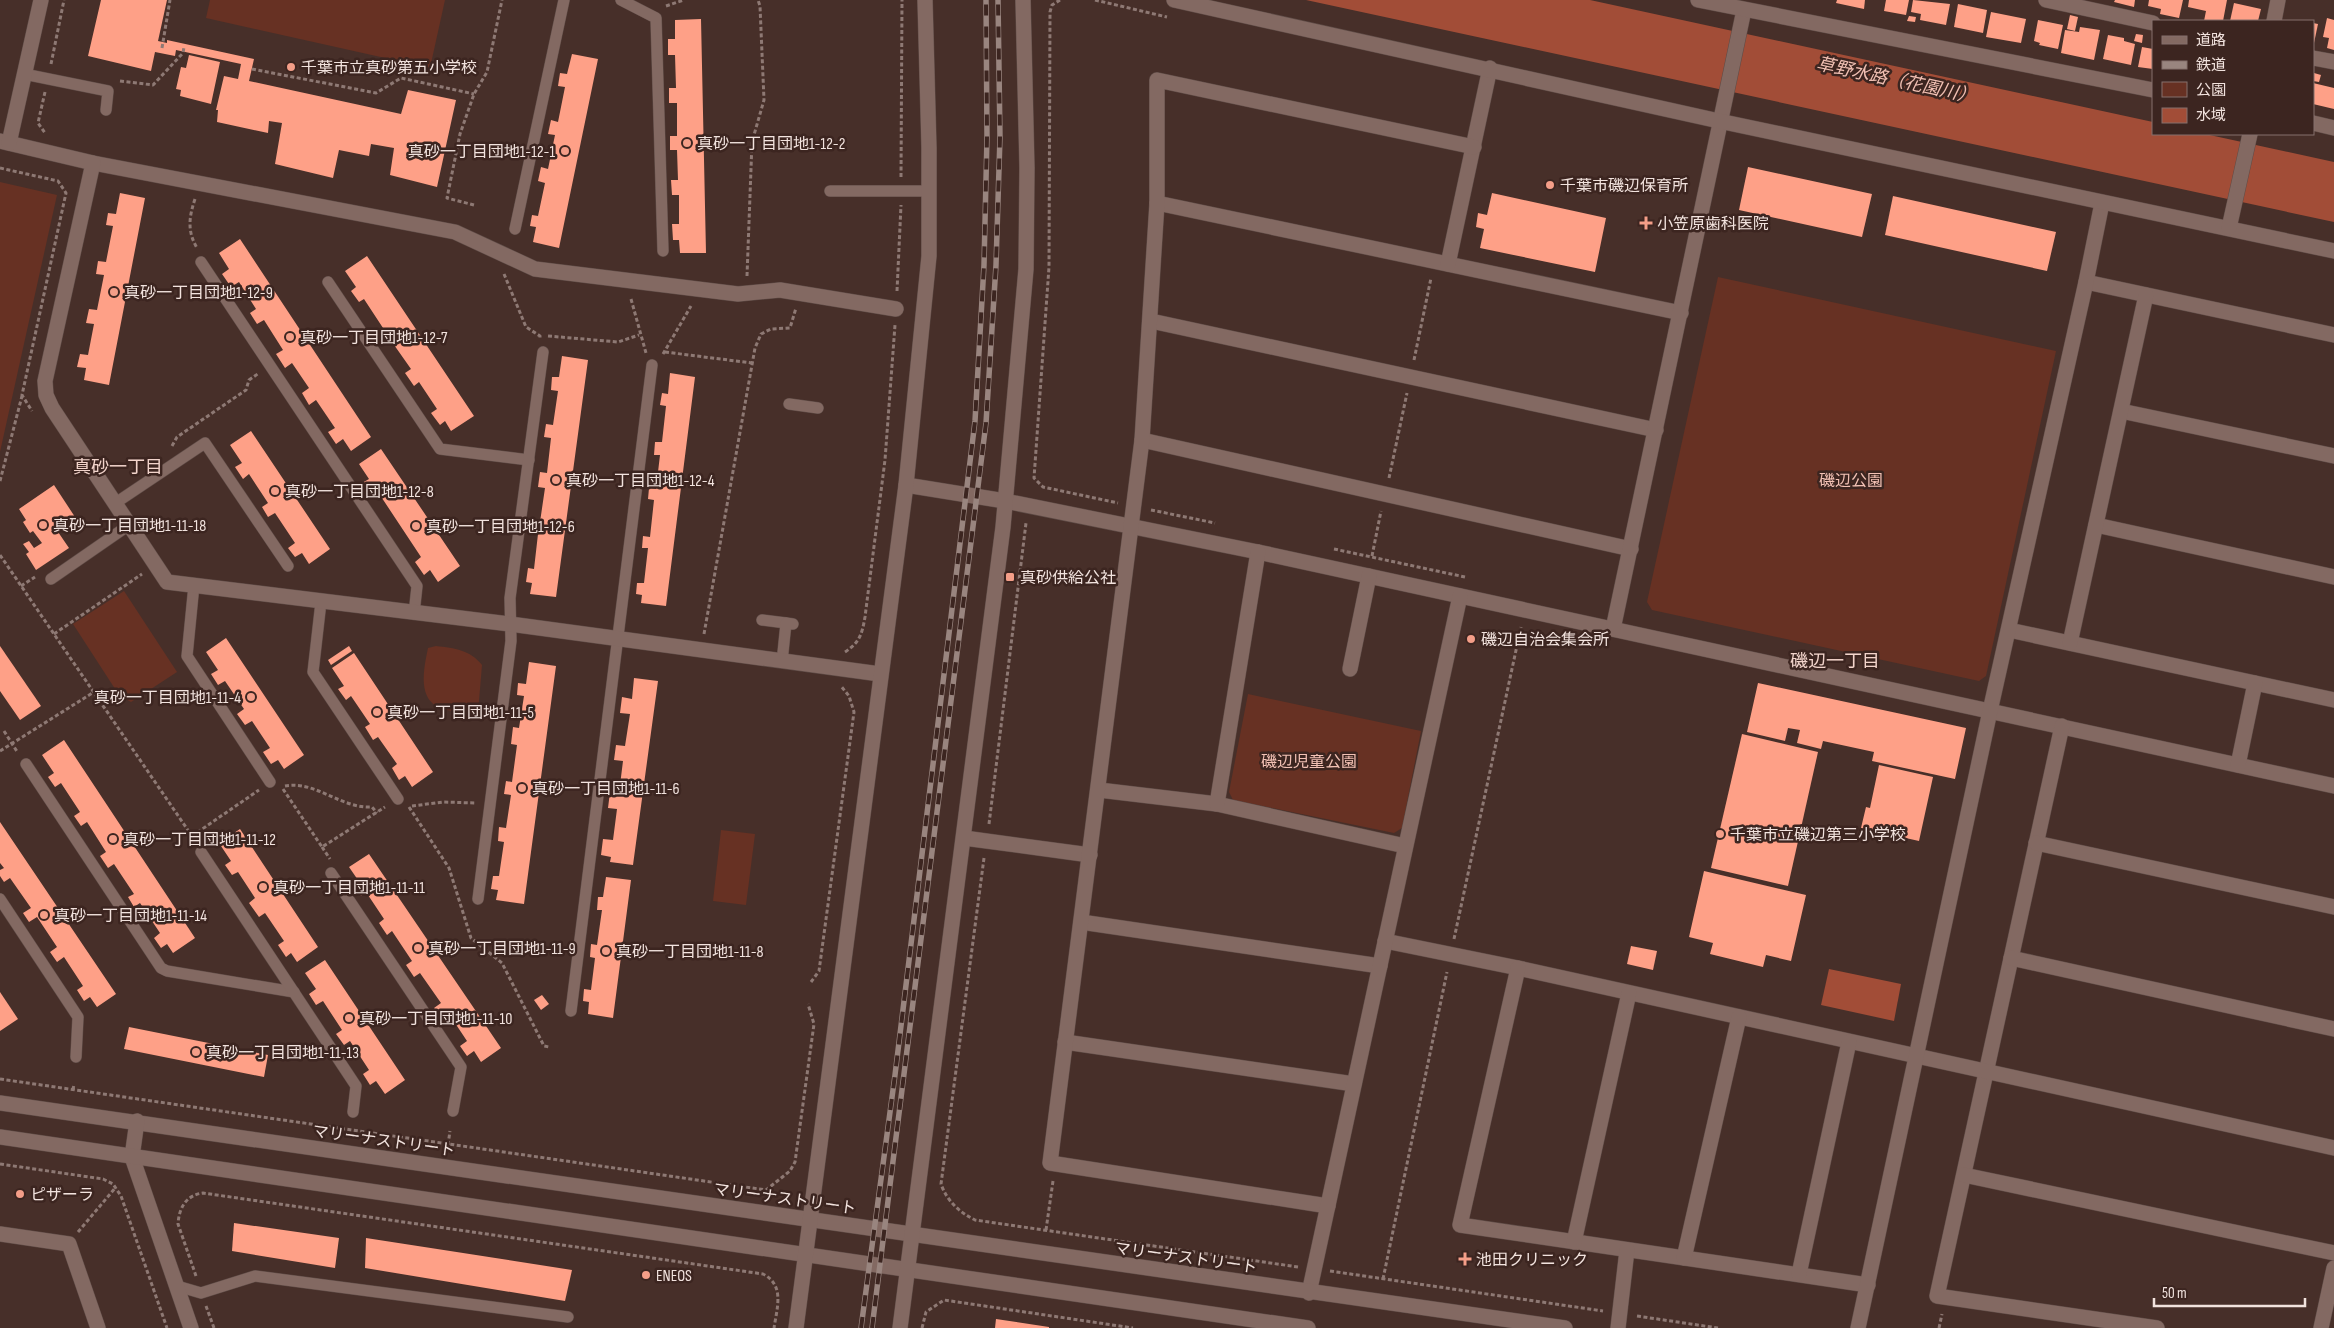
<svg xmlns="http://www.w3.org/2000/svg" width="2334" height="1328" font-family="'Sofia Sans Condensed','Noto Sans JP',sans-serif">
  <style>
    .green { fill: #673123 }
    .water { fill: #a24d37 }
    .building { fill: #fea087 }
    .lines { fill: none; stroke-linecap: round; stroke-linejoin: round }
    .lane-casing { stroke: #5f4c47; stroke-width: 12 }
    .street-casing { stroke: #5f4c47; stroke-width: 16 }
    .secondary-casing { stroke: #5f4c47; stroke-width: 16 }
    .path { stroke: #8e7974; stroke-width: 3; stroke-dasharray: 4 2.5; stroke-linecap: butt }
    .lane { stroke: #836962; stroke-width: 11 }
    .street { stroke: #836962; stroke-width: 15 }
    .secondary { stroke: #836962; stroke-width: 15 }
    .rail-casing { stroke: #99857f; stroke-width: 5.5 }
    .rail { stroke: #3c2520; stroke-width: 4; stroke-dasharray: 11; stroke-linecap: butt }
    .poi-dot { fill: #f49e88; stroke: #3c2520; stroke-width: 2 }
    .labels { text-anchor: middle; stroke-width: 5; stroke-linejoin: round; paint-order: stroke }
    .poi-label { font-size: 16px; fill: #f2e3de; stroke: #3c2520; text-anchor: start }
    .park-label { font-size: 16px; fill: #f2c1b4; stroke: #3c2520 }
    .street-label { font-size: 16px; fill: #f2e3de; stroke: #3c2520 }
    .water-label { font-size: 18px; font-style: italic; fill: #f0bfb2; stroke: #3c2520 }
    .neighbourhood-label { font-size: 18px; fill: #f2d4cb; stroke: #3c2520 }
  </style>
  <rect width="100%" height="100%" fill="#472f29"/>
  <g class="green">
    <polygon points="210,0 445,0 430,68 206,18"/>
    <polygon points="0,182 57,195 0,452"/>
    <polygon points="1718,277 2056,351 1986,676 1979,681 1652,610 1647,602"/>
    <polygon points="124,591 177,672 131,702 119,695 73,624"/>
    <path d="M436,646C455,648 470,650 482,665L478,713C467,712 453,712 443,709C416,701 424,668 428,648Z"/>
    <polygon points="1248,694 1421,731 1402,828 1394,833 1233,800 1229,792"/>
    <polygon points="721,830 755,834 746,905 713,901"/>
  </g>
  <g class="water">
    <polygon points="1306,0 1590,0 2153,122 2153,134 2205,134 2334,162 2334,222"/>
    <polygon points="1829,969 1901,984 1894,1021 1821,1005"/>
  </g>
  <g class="building">
    <polygon points="101,0 167,0 158,41 167,43 167,40 254,59 249,81 401,114 408,90 456,100 437,187 390,175 394,148 371,144 369,156 339,150 333,178 275,164 282,123 269,121 268,133 217,122 218,110 216,110 224,76 238,79 241,64 176,50 175,56 155,52 151,71 88,56"/>
    <polygon points="1837,0 1865,0 1864,9 1836,3"/>
    <polygon points="1886,0 1909,0 1906,15 1884,11"/>
    <polygon points="1913,0 1950,4 1946,25 1920,20 1921,14 1911,12"/>
    <polygon points="2115,0 2135,0 2134,7 2114,2"/>
    <polygon points="2149,0 2183,0 2179,18 2160,14 2161,9 2148,6"/>
    <polygon points="2189,0 2227,0 2223,21 2204,21 2206,11 2188,7"/>
    <polygon points="2234,3 2261,9 2258,21 2230,21"/>
    <polygon points="1958,4 1987,10 1983,33 1954,27"/>
    <polygon points="1991,12 2026,19 2021,43 1986,37"/>
    <polygon points="2070,15 2078,17 2075,31 2067,29"/>
    <polygon points="1909,16 1916,17 1915,22 1907,21"/>
    <polygon points="2327,18 2334,20 2334,50 2327,48 2329,38 2323,37"/>
    <polygon points="701,19 706,253 680,253 679,240 673,240 672,224 679,224 679,195 672,195 671,180 678,180 677,150 670,150 670,136 677,136 677,103 669,103 669,88 676,88 675,55 668,55 668,39 675,39 675,20"/>
    <polygon points="2038,20 2063,25 2058,49 2039,45 2040,43 2034,41"/>
    <polygon points="2313,23 2318,24 2314,43 2313,43"/>
    <polygon points="2080,27 2100,30 2094,60 2061,53 2065,30 2079,32"/>
    <polygon points="2136,34 2143,35 2142,43 2134,41"/>
    <polygon points="2108,35 2124,38 2124,41 2135,44 2131,65 2103,59"/>
    <polygon points="2142,47 2153,49 2153,69 2138,67"/>
    <polygon points="572,54 598,59 559,248 533,242 536,227 530,226 532,215 538,216 545,183 538,181 541,167 548,169 555,135 548,134 551,120 558,122 565,87 558,86 560,73 567,74"/>
    <polygon points="189,55 220,62 211,104 180,96 181,90 176,89 181,67 186,68"/>
    <polygon points="2314,73 2321,75 2319,82 2313,81"/>
    <polygon points="2313,83 2334,88 2334,109 2313,104"/>
    <polygon points="1748,167 1872,194 1862,237 1739,210"/>
    <polygon points="120,193 145,198 109,385 84,380 86,368 77,367 80,354 88,355 94,324 86,323 89,309 97,310 104,275 96,274 98,261 106,262 113,226 106,225 108,213 116,214"/>
    <polygon points="1492,193 1606,218 1595,272 1480,248 1484,229 1476,227 1478,213 1487,215"/>
    <polygon points="1893,196 2056,232 2047,271 1885,235"/>
    <polygon points="240,239 371,437 351,451 343,439 336,444 328,432 335,428 316,400 309,405 302,393 309,388 292,363 285,368 276,354 283,350 264,320 257,324 250,313 256,309 239,282 231,287 222,274 229,269 219,253"/>
    <polygon points="367,256 474,416 451,431 445,421 440,425 431,413 437,409 419,382 414,386 405,373 411,369 392,342 388,345 378,331 383,328 364,299 359,302 351,291 356,287 345,271"/>
    <polygon points="562,356 588,360 556,597 530,594 532,583 526,582 528,568 534,569 538,534 533,533 534,522 540,522 545,488 538,487 540,472 547,473 551,438 544,437 546,424 553,425 558,391 551,390 552,377 559,377"/>
    <polygon points="670,373 695,377 666,606 641,603 642,595 636,594 637,583 644,583 648,548 642,548 643,536 650,537 654,500 648,499 649,488 656,489 660,455 654,455 655,442 662,442 666,406 660,405 662,393 668,394"/>
    <polygon points="251,431 330,549 309,564 302,553 295,557 288,548 295,543 275,513 268,517 262,507 268,503 249,474 243,479 235,467 242,463 230,445"/>
    <polygon points="381,449 460,566 438,582 430,570 424,575 415,562 421,557 376,489 369,494 362,483 369,479 359,464"/>
    <polygon points="54,485 75,517 56,529 69,548 36,570 26,554 29,552 23,544 29,541 34,548 42,543 33,531 30,533 23,522 26,520 19,509"/>
    <polygon points="226,638 304,755 284,769 278,760 271,764 263,752 270,748 252,721 245,725 237,714 244,709 225,681 218,685 211,674 218,670 206,652"/>
    <polygon points="0,646 41,706 20,720 0,691"/>
    <polygon points="349,646 352,651 331,665 328,660"/>
    <polygon points="354,653 433,772 412,787 405,776 399,780 392,768 397,764 378,737 373,740 365,727 370,724 351,696 346,700 338,689 344,686 332,668"/>
    <polygon points="529,662 556,666 524,904 496,900 498,890 491,889 493,876 499,876 504,842 498,841 499,827 506,828 511,795 504,794 506,781 512,782 517,745 511,744 513,727 519,728 524,696 517,695 518,683 526,684"/>
    <polygon points="634,678 658,681 633,865 610,862 611,857 601,855 603,839 613,840 617,809 608,808 610,792 619,793 623,761 614,760 616,745 625,746 630,714 620,713 622,697 632,699"/>
    <polygon points="1758,683 1966,728 1955,779 1872,761 1874,752 1823,741 1821,749 1797,743 1800,730 1788,728 1785,741 1747,732"/>
    <polygon points="1742,734 1818,752 1788,886 1711,868"/>
    <polygon points="64,740 195,938 173,953 167,944 161,948 154,938 160,933 140,903 134,907 128,897 134,894 114,864 108,868 100,856 106,852 87,822 81,826 74,816 80,812 61,783 55,787 48,777 54,773 42,755"/>
    <polygon points="1879,765 1933,777 1919,841 1861,828 1866,807 1870,808"/>
    <polygon points="0,822 116,994 97,1007 90,997 84,1001 77,990 83,986 64,957 57,962 50,952 57,947 37,917 29,922 23,913 31,908 10,878 4,882 0,876 0,870 4,868 0,863"/>
    <polygon points="240,829 318,947 297,962 291,953 286,957 278,945 284,941 265,913 259,917 249,903 255,898 238,872 232,875 225,865 231,861 219,843"/>
    <polygon points="369,854 501,1048 481,1062 474,1051 467,1056 460,1046 467,1041 449,1014 442,1019 434,1008 441,1003 420,973 414,977 406,965 412,961 392,931 387,935 379,923 384,919 366,892 361,896 355,887 360,883 349,867"/>
    <polygon points="1704,871 1806,895 1791,961 1766,955 1763,967 1710,954 1713,943 1689,937"/>
    <polygon points="606,877 631,880 613,1018 588,1014 589,1002 583,1001 584,989 591,990 595,958 590,957 591,944 597,945 602,910 597,910 598,897 603,897"/>
    <polygon points="1631,946 1657,951 1653,970 1627,964"/>
    <polygon points="325,960 405,1080 385,1094 376,1081 370,1085 363,1074 369,1070 350,1041 344,1045 336,1034 342,1030 323,1001 316,1005 309,994 316,989 305,973"/>
    <polygon points="0,992 18,1019 0,1031"/>
    <polygon points="542,995 549,1004 541,1010 534,1000"/>
    <polygon points="129,1027 268,1055 264,1077 124,1049"/>
    <polygon points="234,1223 339,1238 335,1268 232,1251"/>
    <polygon points="366,1238 572,1270 565,1301 365,1268"/>
    <polygon points="996,1319 1049,1327 1049,1328 995,1328"/>
  </g>
  <g class="lines">
    <g class="lane-casing">
      <g id="lane">
        <polyline points="621,0 656,18 663,251"/>
        <polyline points="24,74 108,91 106,110"/>
        <polyline points="830,191 929,191"/>
        <polyline points="515,229 564,0"/>
        <polyline points="201,262 417,586 414,614"/>
        <polyline points="328,282 440,449 529,460"/>
        <polyline points="789,404 818,408"/>
        <polyline points="114,504 205,443 288,566"/>
        <polyline points="51,579 129,525"/>
        <polyline points="194,585 187,656 270,782"/>
        <polyline points="321,602 313,672 398,799"/>
        <polyline points="762,620 786,623"/>
        <polyline points="782,662 786,623 793,624"/>
        <polyline points="26,764 161,968 167,971 294,992"/>
        <polyline points="201,852 356,1086 353,1112"/>
        <polyline points="331,873 461,1067 453,1111"/>
        <polyline points="0,899 78,1017 76,1057"/>
        <polyline points="478,899 511,641 510,598 543,352"/>
        <polyline points="571,1011 652,365"/>
        <polyline points="177,1286 201,1293 255,1276 568,1317"/>
      </g>
    </g>
    <g class="street-casing">
      <g id="street">
        <polyline points="2046,0 2153,23"/>
        <polyline points="2274,21 2278,0"/>
        <polyline points="2313,58 2334,62"/>
        <polyline points="93,163 455,232 535,269 738,294 780,290 896,309"/>
        <polyline points="1157,203 1681,313"/>
        <polyline points="1448,264 1490,68"/>
        <polyline points="2086,282 2334,335"/>
        <polyline points="1151,321 1656,430"/>
        <polyline points="2121,411 2334,456"/>
        <polyline points="1142,440 1631,549"/>
        <polyline points="906,485 1005,501 1258,552 2334,786"/>
        <polyline points="2096,525 2334,577"/>
        <polyline points="1613,629 1744,10"/>
        <polyline points="2009,630 2334,700"/>
        <polyline points="2070,643 2146,295"/>
        <polyline points="1350,669 1369,576"/>
        <polyline points="2062,726 1937,1296 2157,1328"/>
        <polyline points="2238,765 2255,683"/>
        <polyline points="1099,790 1217,804 1405,846"/>
        <polyline points="1217,804 1258,552"/>
        <polyline points="964,838 1090,855"/>
        <polyline points="2036,843 2334,907"/>
        <polyline points="1081,922 1380,966"/>
        <polyline points="1385,941 1518,968 2334,1148"/>
        <polyline points="2011,958 2334,1029"/>
        <polyline points="1518,968 1460,1225 1868,1285"/>
        <polyline points="1065,1042 1354,1084"/>
        <polyline points="1964,1175 2334,1253"/>
        <polyline points="1328,1206 1050,1163 1142,440 1157,203 1157,80 1474,147"/>
        <polyline points="0,1234 69,1244 98,1328"/>
        <polyline points="1574,1242 1629,993"/>
        <polyline points="1684,1258 1739,1017"/>
        <polyline points="1799,1274 1849,1042"/>
        <polyline points="1309,1293 1460,596"/>
        <polyline points="1618,1328 1627,1250"/>
        <polyline points="1858,1328 1990,711 2086,282 2102,203"/>
        <polyline points="2321,1328 2334,1268"/>
      </g>
    </g>
    <g class="secondary-casing">
      <g id="secondary">
        <polyline points="1174,0 1719,121 2334,251"/>
        <polyline points="1698,0 2153,90"/>
        <polyline points="2313,123 2334,128"/>
        <polyline points="0,141 93,163 45,381 46,395 52,408 167,582 510,624 880,674"/>
        <polyline points="9,143 41,0"/>
        <polyline points="2229,228 2250,134"/>
        <polyline points="0,1103 1565,1328"/>
        <polyline points="137,1121 132,1157 191,1328"/>
        <polyline points="0,1137 1308,1328"/>
        <polyline points="796,1328 906,485 929,256 929,148 925,0"/>
        <polyline points="900,1328 1003,527 1026,269 1027,168 1023,0"/>
      </g>
    </g>
    <g class="path">
      <polyline points="1060,0 1052,5 1050,12 1049,267 1034,478 1043,487 1118,503"/>
      <polyline points="1095,0 1167,17"/>
      <polyline points="666,6 684,0"/>
      <polyline points="162,48 170,0"/>
      <polyline points="51,64 64,0"/>
      <polyline points="252,69 376,93 401,78 474,94"/>
      <polyline points="120,81 153,85 183,53 184,47"/>
      <polyline points="45,92 38,123 45,133"/>
      <polyline points="0,168 58,181 66,193 22,395 32,411"/>
      <polyline points="901,177 902,0"/>
      <path d="M195,199C189,217 187,231 197,248"/>
      <polyline points="474,205 447,198 460,134 474,94 487,72 502,0"/>
      <polyline points="504,274 526,327 540,336 540,339"/>
      <polyline points="747,276 752,142 764,100 760,6 758,0"/>
      <polyline points="897,291 901,205"/>
      <polyline points="631,299 646,353"/>
      <polyline points="548,336 618,342 639,335"/>
      <polyline points="665,352 752,363"/>
      <polyline points="663,354 691,306"/>
      <polyline points="1414,360 1431,278"/>
      <polyline points="172,446 177,437 246,390 249,380 259,373"/>
      <polyline points="1389,478 1407,393"/>
      <polyline points="0,481 22,396"/>
      <polyline points="1151,510 1215,523"/>
      <polyline points="1334,549 1465,577"/>
      <polyline points="0,555 194,839"/>
      <polyline points="1372,556 1381,511"/>
      <polyline points="21,586 35,577"/>
      <polyline points="54,634 142,574"/>
      <polyline points="704,634 755,348 761,334 771,329 790,328 796,308"/>
      <path d="M845,652C860,642 862,634 865,617L885,460L895,325"/>
      <polyline points="4,731 18,753"/>
      <polyline points="0,751 94,692"/>
      <path d="M285,786C315,780 341,809 372,807L377,813"/>
      <polyline points="283,789 322,847 385,807"/>
      <polyline points="412,806 443,802 475,803"/>
      <polyline points="409,807 449,868 471,938 502,963 544,1046 549,1047"/>
      <polyline points="989,824 1026,523"/>
      <polyline points="192,836 259,790"/>
      <polyline points="322,847 330,859"/>
      <path d="M984,858L941,1184C947,1201 959,1212 975,1220L1298,1267"/>
      <polyline points="1454,939 1521,627"/>
      <polyline points="811,982 819,971 854,712 849,696 841,686"/>
      <polyline points="0,1079 766,1190 790,1171 795,1162 814,1024 808,1004"/>
      <polyline points="73,1090 74,1084"/>
      <polyline points="448,1145 450,1131"/>
      <polyline points="0,1164 103,1179 113,1184 121,1196 167,1328"/>
      <polyline points="1046,1230 1053,1181"/>
      <polyline points="78,1232 116,1187"/>
      <polyline points="1330,1271 1603,1311"/>
      <path d="M196,1276L178,1224C179,1208 186,1195 203,1193L763,1274C785,1285 777,1308 774,1328"/>
      <polyline points="1383,1279 1447,972"/>
      <polyline points="206,1306 214,1328"/>
      <polyline points="1637,1316 1718,1328"/>
      <polyline points="922,1328 926,1312 944,1300 1133,1328"/>
      <polyline points="1939,1328 1942,1314"/>
    </g>
    <use href="#lane" class="lane"/>
    <use href="#street" class="street"/>
    <use href="#secondary" class="secondary"/>
    <g class="rail-casing">
      <g id="rail">
        <polyline points="861,1328 895,1075 975,421 984,265 987,137 986,0"/>
        <polyline points="872,1328 986,423 996,265 1000,137 998,0"/>
      </g>
    </g>
    <use href="#rail" class="rail"/>
  </g>
  <g class="poi-dot">
    <circle cx="291" cy="67" r="5"/>
    <circle cx="687" cy="143" r="5"/>
    <circle cx="565" cy="151" r="5"/>
    <circle cx="1550" cy="185" r="5"/>
    <path d="M1643.5 215.5h5v5h5v5h-5v5h-5v-5h-5v-5h5z"/>
    <circle cx="114" cy="292" r="5"/>
    <circle cx="290" cy="337" r="5"/>
    <circle cx="556" cy="480" r="5"/>
    <circle cx="275" cy="491" r="5"/>
    <circle cx="43" cy="525" r="5"/>
    <circle cx="416" cy="526" r="5"/>
    <rect x="1005" y="572" width="10" height="10" rx="2.5"/>
    <circle cx="1471" cy="639" r="5"/>
    <circle cx="251" cy="697" r="5"/>
    <circle cx="377" cy="712" r="5"/>
    <circle cx="522" cy="788" r="5"/>
    <circle cx="1720" cy="834" r="5"/>
    <circle cx="113" cy="839" r="5"/>
    <circle cx="263" cy="887" r="5"/>
    <circle cx="44" cy="915" r="5"/>
    <circle cx="418" cy="948" r="5"/>
    <circle cx="606" cy="951" r="5"/>
    <circle cx="349" cy="1018" r="5"/>
    <circle cx="196" cy="1052" r="5"/>
    <circle cx="20" cy="1194" r="5"/>
    <path d="M1462.5 1251.5h5v5h5v5h-5v5h-5v-5h-5v-5h5z"/>
    <circle cx="646" cy="1275" r="5"/>
  </g>
  <g class="labels">
    <g class="poi-label">
      <text x="301" y="73">千葉市立真砂第五小学校</text>
      <text x="697" y="149">真砂一丁目団地1-12-2</text>
      <text x="555" y="157" text-anchor="end">真砂一丁目団地1-12-1</text>
      <text x="1560" y="191">千葉市磯辺保育所</text>
      <text x="1657" y="229">小笠原歯科医院</text>
      <text x="124" y="298">真砂一丁目団地1-12-9</text>
      <text x="300" y="343">真砂一丁目団地1-12-7</text>
      <text x="566" y="486">真砂一丁目団地1-12-4</text>
      <text x="285" y="497">真砂一丁目団地1-12-8</text>
      <text x="53" y="531">真砂一丁目団地1-11-18</text>
      <text x="426" y="532">真砂一丁目団地1-12-6</text>
      <text x="1020" y="583">真砂供給公社</text>
      <text x="1481" y="645">磯辺自治会集会所</text>
      <text x="241" y="703" text-anchor="end">真砂一丁目団地1-11-4</text>
      <text x="387" y="718">真砂一丁目団地1-11-5</text>
      <text x="532" y="794">真砂一丁目団地1-11-6</text>
      <text x="1730" y="840">千葉市立磯辺第三小学校</text>
      <text x="123" y="845">真砂一丁目団地1-11-12</text>
      <text x="273" y="893">真砂一丁目団地1-11-11</text>
      <text x="54" y="921">真砂一丁目団地1-11-14</text>
      <text x="428" y="954">真砂一丁目団地1-11-9</text>
      <text x="616" y="957">真砂一丁目団地1-11-8</text>
      <text x="359" y="1024">真砂一丁目団地1-11-10</text>
      <text x="206" y="1058">真砂一丁目団地1-11-13</text>
      <text x="30" y="1200">ピザーラ</text>
      <text x="1476" y="1265">池田クリニック</text>
      <text x="656" y="1281">ENEOS</text>
    </g>
    <g class="park-label">
      <text x="1851" y="486">磯辺公園</text>
      <text x="1309" y="767">磯辺児童公園</text>
    </g>
    <g class="street-label">
      <text transform="translate(384 1140) rotate(8)" y="6">マリーナストリート</text>
      <text transform="translate(785 1198) rotate(8)" y="6">マリーナストリート</text>
      <text transform="translate(1186 1257) rotate(8)" y="6">マリーナストリート</text>
    </g>
    <g class="water-label">
      <text transform="translate(1896 80) rotate(12)" y="6">草野水路（花園川）</text>
    </g>
    <g class="neighbourhood-label">
      <text x="118" y="473">真砂一丁目</text>
      <text x="1835" y="667">磯辺一丁目</text>
    </g>
  </g>
  <rect x="2152" y="20" width="162" height="115" fill="#3c2520" stroke="#85716c"/>
  <rect x="2162" y="36" width="25" height="8" fill="#836962" stroke="#85716c"/>
  <text x="2196" y="45" font-size="15" fill="#f2e3de">道路</text>
  <rect x="2162" y="61" width="25" height="8" fill="#99857f" stroke="#85716c"/>
  <text x="2196" y="70" font-size="15" fill="#f2e3de">鉄道</text>
  <rect x="2162" y="82" width="25" height="15" fill="#673123" stroke="#85716c"/>
  <text x="2196" y="95" font-size="15" fill="#f2e3de">公園</text>
  <rect x="2162" y="108" width="25" height="15" fill="#a24d37" stroke="#85716c"/>
  <text x="2196" y="120" font-size="15" fill="#f2e3de">水域</text>
  <path d="M2154 1298v8h151v-8" fill="none" stroke="#f2e3de" stroke-width="2.5"/>
  <text x="2162" y="1298" font-size="15" fill="#f2e3de" stroke="#3c2520" stroke-width="4" paint-order="stroke">50 m</text>
</svg>
